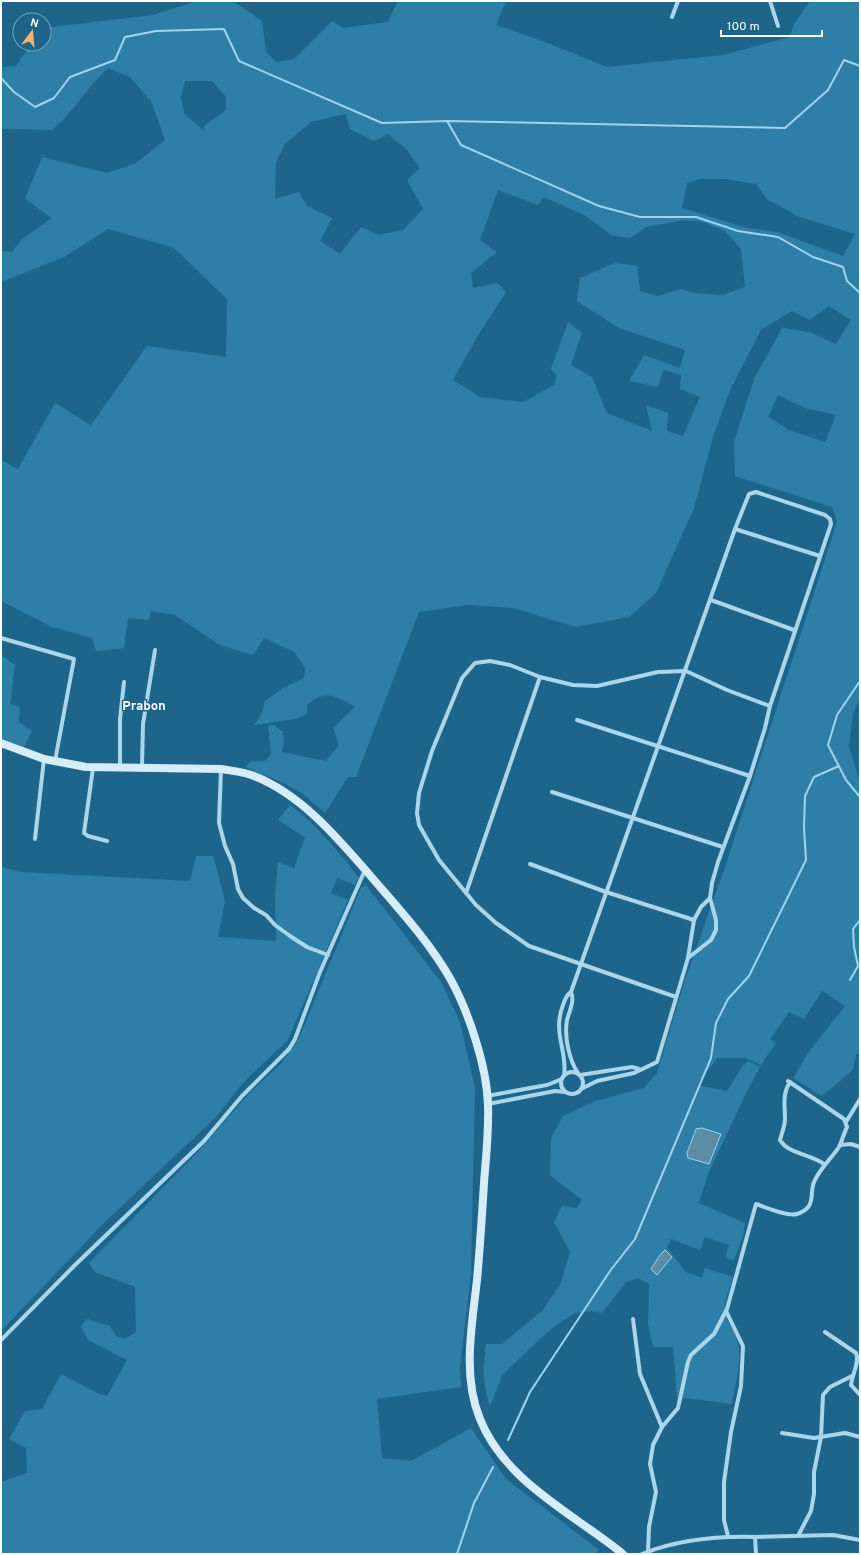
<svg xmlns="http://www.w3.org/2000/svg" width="861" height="1555" font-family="Overpass,sans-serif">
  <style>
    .green { fill: #2e7fa7; fill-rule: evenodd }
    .water { fill: #5c8ca6; stroke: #9dd4ee }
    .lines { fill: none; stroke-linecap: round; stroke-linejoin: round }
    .stream { stroke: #9dd4ee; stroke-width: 2 }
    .street { stroke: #aad6ec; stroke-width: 4 }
    .secondary { stroke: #d6ecf9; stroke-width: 8 }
    .labels { text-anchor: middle; stroke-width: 3; stroke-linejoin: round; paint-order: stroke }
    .quarter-label { font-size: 13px; font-weight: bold; fill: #fff; stroke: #1e658b }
  </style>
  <rect width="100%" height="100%" fill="#1e658b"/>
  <g class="green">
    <path d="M197,1H233L262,21L266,51L276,62L294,59L332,21L343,28L388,22L398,1H506L496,25L540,40L607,67L723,55L790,37L794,24L810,1L860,2V698L853,713L849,747L860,782V1052L856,1055L853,1070L822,1096L793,1078L808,1053L845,1006L822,991L804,1019L789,1012L770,1039L776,1043L761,1065L746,1058H717L697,1085L727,1091L742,1067L748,1061L760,1067L748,1089L708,1174L699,1203L745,1223L743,1236L734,1260L725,1258L729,1245L705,1237L700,1250L671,1239L667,1248L686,1272L702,1278L705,1268L733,1277C730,1288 722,1304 726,1316C729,1327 738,1334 739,1349C740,1368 735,1386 732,1404L677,1397L673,1347H653L648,1324L649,1284L638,1278L626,1282L602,1313L590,1311L575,1313L552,1328L503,1374L490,1406C482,1383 483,1368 486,1344H502L543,1310L560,1285L570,1252L554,1222L562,1206L577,1208L582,1200L550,1175L551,1138L563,1116L596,1101L644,1088L657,1073L685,980L725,867L837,522L832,507L735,476L734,442L754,379L782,328L809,332L836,344L851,320L829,306L810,320L792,311L761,330L730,390L713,437L694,508L656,593L629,617L576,627L513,608L468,605L419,612L356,777H348L325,813L303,794L284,783L245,767L250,762L265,761L271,754L268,726L274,725L283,732L284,740L282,752L326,761L339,745L333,728L355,707C336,696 325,689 307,705V714L296,719L254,725L261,715L265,701L283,688L304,678L305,667L294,652L264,638L253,655L220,645L175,615L151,611L148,620L128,618L124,648L96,651L92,638L52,627L1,601V460L18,469L55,403L91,425L147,346L226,357L227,299L174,248L108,229L64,257L1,282V251L12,252L22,239L52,218L25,199L42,157L107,173L136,163L165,140L151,101L130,77L108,68C87,87 74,112 52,130L1,129V67L16,66L31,44H44V28L153,15ZM185,81H212L226,97V110L205,125L203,130L184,113L181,97ZM346,114L350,129L374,141L388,134L406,149L420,168L407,180L423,209L403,230L379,235L361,227L340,254L320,241L332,218L307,206L299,192L275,199L276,162L285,144L311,122ZM701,179H726L756,184L767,199L797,216L855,234L843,256L777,232L747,228L682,208L687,183ZM498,190L538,205L544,197L586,216L611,235L630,238L646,227L684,220L703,222L725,231L741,249L745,287L723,295L693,293L681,289L657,296L640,291L637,266L615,263L580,278L577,301L619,328L685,350L680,368L644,355L629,381L658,387L663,370L681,375L680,389L700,397L683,436L667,431L668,413L646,405L652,431L607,413L592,377L571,365L582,333L568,322L551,369L557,375L554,385L523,402L480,397L453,380L477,337L506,292L498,283L473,288L471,273L497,252L480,240ZM778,395L805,408L836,415L825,442L789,430L768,417Z"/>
    <polygon points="1,655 15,665 10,704 20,707 19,722 32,731 24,747 1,738"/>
    <path d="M290,805C317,825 338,851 359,878L355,885L337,878L331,893L348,900L288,1040L243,1083L216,1117L104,1223L1,1331V867L21,872L190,881L196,856H213L225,901L218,937L276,941L275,898L278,862L294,868L305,837L278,820Z"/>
    <polygon points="366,885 441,982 460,1022 475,1088 471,1273 460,1368 461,1387 377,1399 382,1458 411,1461 471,1428 506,1479 599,1550 595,1554 1,1554 1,1482 27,1473 26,1448 9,1439 25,1411 42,1409 61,1374 99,1394 107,1396 127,1360 88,1340 81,1326 87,1319 110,1326 116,1336 125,1339 136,1332 135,1287 95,1272 89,1263 197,1153 252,1090 281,1064 299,1038 361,888"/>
  </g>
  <g class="water">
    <polygon points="702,1128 721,1134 709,1164 688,1158 687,1153 696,1129"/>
    <polygon points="665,1250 672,1257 657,1275 651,1269 660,1255"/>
  </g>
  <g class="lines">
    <g class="stream">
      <polyline points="1,78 14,92 35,107 54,98 70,77 115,60 125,37 156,31 224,29 239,61 382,123 447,121 785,128 828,90 844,60 860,66"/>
      <polyline points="447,121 461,145 599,206 640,217 696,217 738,231 778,237 813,257 843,267 847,281 860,293"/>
      <polyline points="860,681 837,715 828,745 846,780 860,797"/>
      <polyline points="850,980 858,966 854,947 853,929 860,920"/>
      <polyline points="508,1440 530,1392 610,1271 635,1239 711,1058 716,1023 728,999 749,976 806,860 804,828 805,796 814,777 839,766"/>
      <polyline points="457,1554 474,1503 493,1467"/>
    </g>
    <g class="street">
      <polyline points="770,1 778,26"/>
      <polyline points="672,17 678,1"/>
      <polyline points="735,529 820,556"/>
      <polyline points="711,600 794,630"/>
      <polyline points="1,638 74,659 55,761"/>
      <polyline points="577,720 750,776"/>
      <polyline points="120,767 120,719 124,682"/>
      <polyline points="142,767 143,724 155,650"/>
      <polyline points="93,768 84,833 88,836 107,841"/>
      <polyline points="221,769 219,823 225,846 233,864 238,889 243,898 254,908 266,915 275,925 290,936 307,947 328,955"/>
      <polyline points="552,792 723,847"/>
      <polyline points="35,839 44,759"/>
      <polyline points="530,864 606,892 694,920"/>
      <polyline points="466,893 540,677"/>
      <path d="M571,992C575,1001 569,1012 567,1020C564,1036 569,1060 578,1073"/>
      <polyline points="676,997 529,946 496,923 476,905 439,860 419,825 417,813 419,793 432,751 462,678 475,663 490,661 510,665 540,677 573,685 597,686 658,672 686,671 727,690 770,706 765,728 750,776 718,862 712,883 710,898 716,920 716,930 711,940 688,958"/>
      <circle cx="572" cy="1083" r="11"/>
      <polyline points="580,1075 632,1067 639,1069"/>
      <path d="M564,1076C568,1051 552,1034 563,1005C565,1000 566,995 571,992L735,529L749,494L756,492L825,515L830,519L831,524L770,706"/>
      <path d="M790,1082C782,1094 785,1105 785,1119C785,1125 782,1133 780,1140C788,1154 811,1154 824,1164"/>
      <polyline points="583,1088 597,1081 634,1073 657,1062 688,958 694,920 701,907 710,898"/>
      <polyline points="487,1096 547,1085 562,1079"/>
      <polyline points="488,1104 555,1091 565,1092"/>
      <polyline points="846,1122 860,1099"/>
      <polyline points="840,1145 851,1144 860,1147"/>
      <polyline points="726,1311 743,1346 741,1386 731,1432 724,1482 724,1520 728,1536"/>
      <polyline points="633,1319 640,1374 662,1427"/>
      <path d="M825,1332L856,1353C860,1361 852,1375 851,1385L860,1395"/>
      <polyline points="1,1340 74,1266 204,1141 242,1096 289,1049 295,1039 320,972 365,870"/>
      <polyline points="782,1433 814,1438 845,1433 860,1437"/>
      <polyline points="799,1534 811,1511 814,1494 814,1472 821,1437 823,1395 830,1387 852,1376"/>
      <polyline points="755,1537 833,1535 860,1540"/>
      <path d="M648,1552L649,1527L656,1492L650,1464L653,1445L662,1427L678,1408L688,1362L691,1355L714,1334L727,1309L756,1204C765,1207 788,1217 797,1214C817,1207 809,1195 814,1182C820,1168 831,1159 839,1147C842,1141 844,1133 847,1127L844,1119L788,1081"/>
      <path d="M642,1554C677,1540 718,1536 755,1537L756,1554"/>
    </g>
    <path class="secondary" d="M1,743L44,759L86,767L221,769C232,771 244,772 254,776C300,794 336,836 368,873C397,907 429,941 451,980C469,1013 487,1067 488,1105C489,1131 486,1157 484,1183C482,1215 480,1248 477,1280C472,1325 462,1376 480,1419C505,1482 574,1514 623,1554"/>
  </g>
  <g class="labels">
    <g class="quarter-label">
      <text x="144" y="710">Prabon</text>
    </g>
  </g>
  <rect width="861" height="1555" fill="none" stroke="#ffffff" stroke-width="4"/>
  <g transform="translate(32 32) rotate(16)"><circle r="19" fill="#1e658b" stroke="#78a3b9"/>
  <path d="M0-3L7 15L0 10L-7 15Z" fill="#fbb269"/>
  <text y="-6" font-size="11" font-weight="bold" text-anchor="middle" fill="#ffffff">N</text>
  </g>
  <path d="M721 30v6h101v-6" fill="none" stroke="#ffffff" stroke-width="2"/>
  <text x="727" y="30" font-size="12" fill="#ffffff" stroke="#1e658b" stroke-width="3" paint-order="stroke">100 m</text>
</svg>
